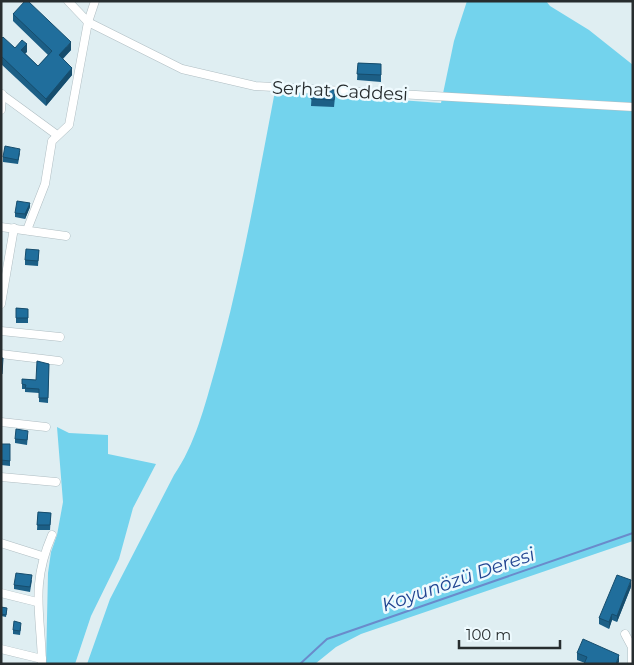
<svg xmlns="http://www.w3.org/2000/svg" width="634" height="665" font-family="Montserrat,sans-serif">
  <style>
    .green { fill: #73d3ed }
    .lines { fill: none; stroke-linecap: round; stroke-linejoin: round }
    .stream { stroke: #6a8bcb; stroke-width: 2 }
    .minor-casing { stroke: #afbdc2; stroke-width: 9 }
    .minor { stroke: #fff; stroke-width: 8 }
    .wall { fill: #1c5f86 }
    .shaded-wall { fill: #164d6d }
    .building { fill: #206e9c; stroke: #164d6d }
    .labels { text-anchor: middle; stroke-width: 5; stroke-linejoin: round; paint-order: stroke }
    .street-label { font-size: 18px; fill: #272d2f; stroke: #eefafe }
    .water-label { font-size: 19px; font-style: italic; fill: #214592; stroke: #eefafe }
  </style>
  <rect width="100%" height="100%" fill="#dfeef2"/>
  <g class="green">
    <path d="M467,1H546L550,6L589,30L633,65V541L361,634L336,647L315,664H87L110,599L174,475C195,445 205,405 215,370C241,278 257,185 275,91L441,103L454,41Z"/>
    <polygon points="57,427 69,433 108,435 108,454 156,464 133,508 119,559 91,616 75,664 46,664 48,573 51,552 57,535 63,502"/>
  </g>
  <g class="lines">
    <polyline class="stream" points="300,664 327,639 633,533"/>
    <g class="minor-casing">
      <g id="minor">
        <polyline points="68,1 88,22 182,69 255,86 633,107"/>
        <polyline points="1,94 57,135"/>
        <polyline points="1,110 2,94"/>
        <polyline points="1,227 66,236"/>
        <polyline points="27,230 45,184 52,141 69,125 88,22 95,1"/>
        <polyline points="1,304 14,228"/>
        <polyline points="1,331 60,337"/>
        <polyline points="1,354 59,361"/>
        <polyline points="1,422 46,427"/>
        <polyline points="1,477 56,482"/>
        <polyline points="1,543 42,556"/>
        <polyline points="1,593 37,602"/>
        <polyline points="625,634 632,647 632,664"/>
        <polyline points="1,649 42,659"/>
        <path d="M42,664C41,613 30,586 52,535"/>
      </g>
    </g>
    <use href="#minor" class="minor"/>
  </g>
  <g class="wall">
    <polygon points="13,14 71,50 63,59 72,75 46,106 1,64 1,39 15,48 27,52 25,53 38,66 48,55 13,21"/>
    <polygon points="358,63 381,64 381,82 357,80"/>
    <polygon points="312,89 335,97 334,107 311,106"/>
    <polygon points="20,153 18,164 3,162 3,157"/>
    <polygon points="30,207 25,219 15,217 15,213"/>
    <polygon points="39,250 38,266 25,265 25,260"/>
    <polygon points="16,308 28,309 28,323 16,323"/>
    <polygon points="49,364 48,403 39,402 39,393 25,392 25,389 22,389 22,379 36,380"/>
    <polygon points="28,435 27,445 15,443 15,439"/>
    <polygon points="1,444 10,444 10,466 1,465"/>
    <polygon points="38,512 51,513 50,530 37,530"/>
    <polygon points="32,580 30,592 14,589 14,585"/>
    <polygon points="631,587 617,622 612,620 609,629 599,624 599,618"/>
    <polygon points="1,607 7,610 6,617 1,616"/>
    <polygon points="21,627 20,635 13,634 13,630"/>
    <polygon points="577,653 619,662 585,663 577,660"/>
  </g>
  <g class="shaded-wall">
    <polygon points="71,42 71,50 59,62 59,55"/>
    <polygon points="27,44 27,52 21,57 21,50"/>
    <polygon points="72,68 72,75 46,106 46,99"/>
    <polygon points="30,203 30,207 25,219 25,214"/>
    <polygon points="631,580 631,587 617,622 617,616"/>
    <polygon points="612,614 612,620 609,629 609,622"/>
    <polygon points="619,655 619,662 618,664 616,664"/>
  </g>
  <g class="building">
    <polygon points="25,1 28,1 71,42 59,55 72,68 46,99 1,56 1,39 3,37 15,48 22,40 27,44 21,50 38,66 52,51 13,14"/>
    <polygon points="358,63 381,64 381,75 357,74"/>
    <polygon points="312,89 335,90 334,100 311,99"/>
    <polygon points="5,146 20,149 18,160 3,157"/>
    <polygon points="17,201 30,203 25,214 15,213"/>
    <polygon points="26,249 39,250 38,261 25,260"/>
    <polygon points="16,308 28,309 28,318 16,318"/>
    <polygon points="1,358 3,358 2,374 1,374"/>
    <polygon points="37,361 49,364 48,398 39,398 39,389 25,388 26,385 22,384 22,379 36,380"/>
    <polygon points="16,429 28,431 27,440 15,439"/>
    <polygon points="1,444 10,444 10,461 1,460"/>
    <polygon points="38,512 51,513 50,525 37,525"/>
    <polygon points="16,573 32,575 30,587 14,585"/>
    <polygon points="617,575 631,580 617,616 612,614 609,622 599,618"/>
    <polygon points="1,607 7,608 6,615 1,614"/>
    <polygon points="14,621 21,623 20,631 13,630"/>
    <polygon points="583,639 619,655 616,664 584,664 587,657 577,653"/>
  </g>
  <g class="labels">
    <g class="street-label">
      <text transform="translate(340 91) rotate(3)" y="6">Serhat Caddesi</text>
    </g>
    <g class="water-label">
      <text transform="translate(458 579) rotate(-19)" y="7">Koyunözü Deresi</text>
    </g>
  </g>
  <rect width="634" height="665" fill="none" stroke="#272d2f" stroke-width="5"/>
  <path d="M459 640v8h101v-8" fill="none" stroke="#272d2f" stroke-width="2.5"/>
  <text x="466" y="640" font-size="15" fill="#272d2f" stroke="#eefafe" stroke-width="4" paint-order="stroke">100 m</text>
</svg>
